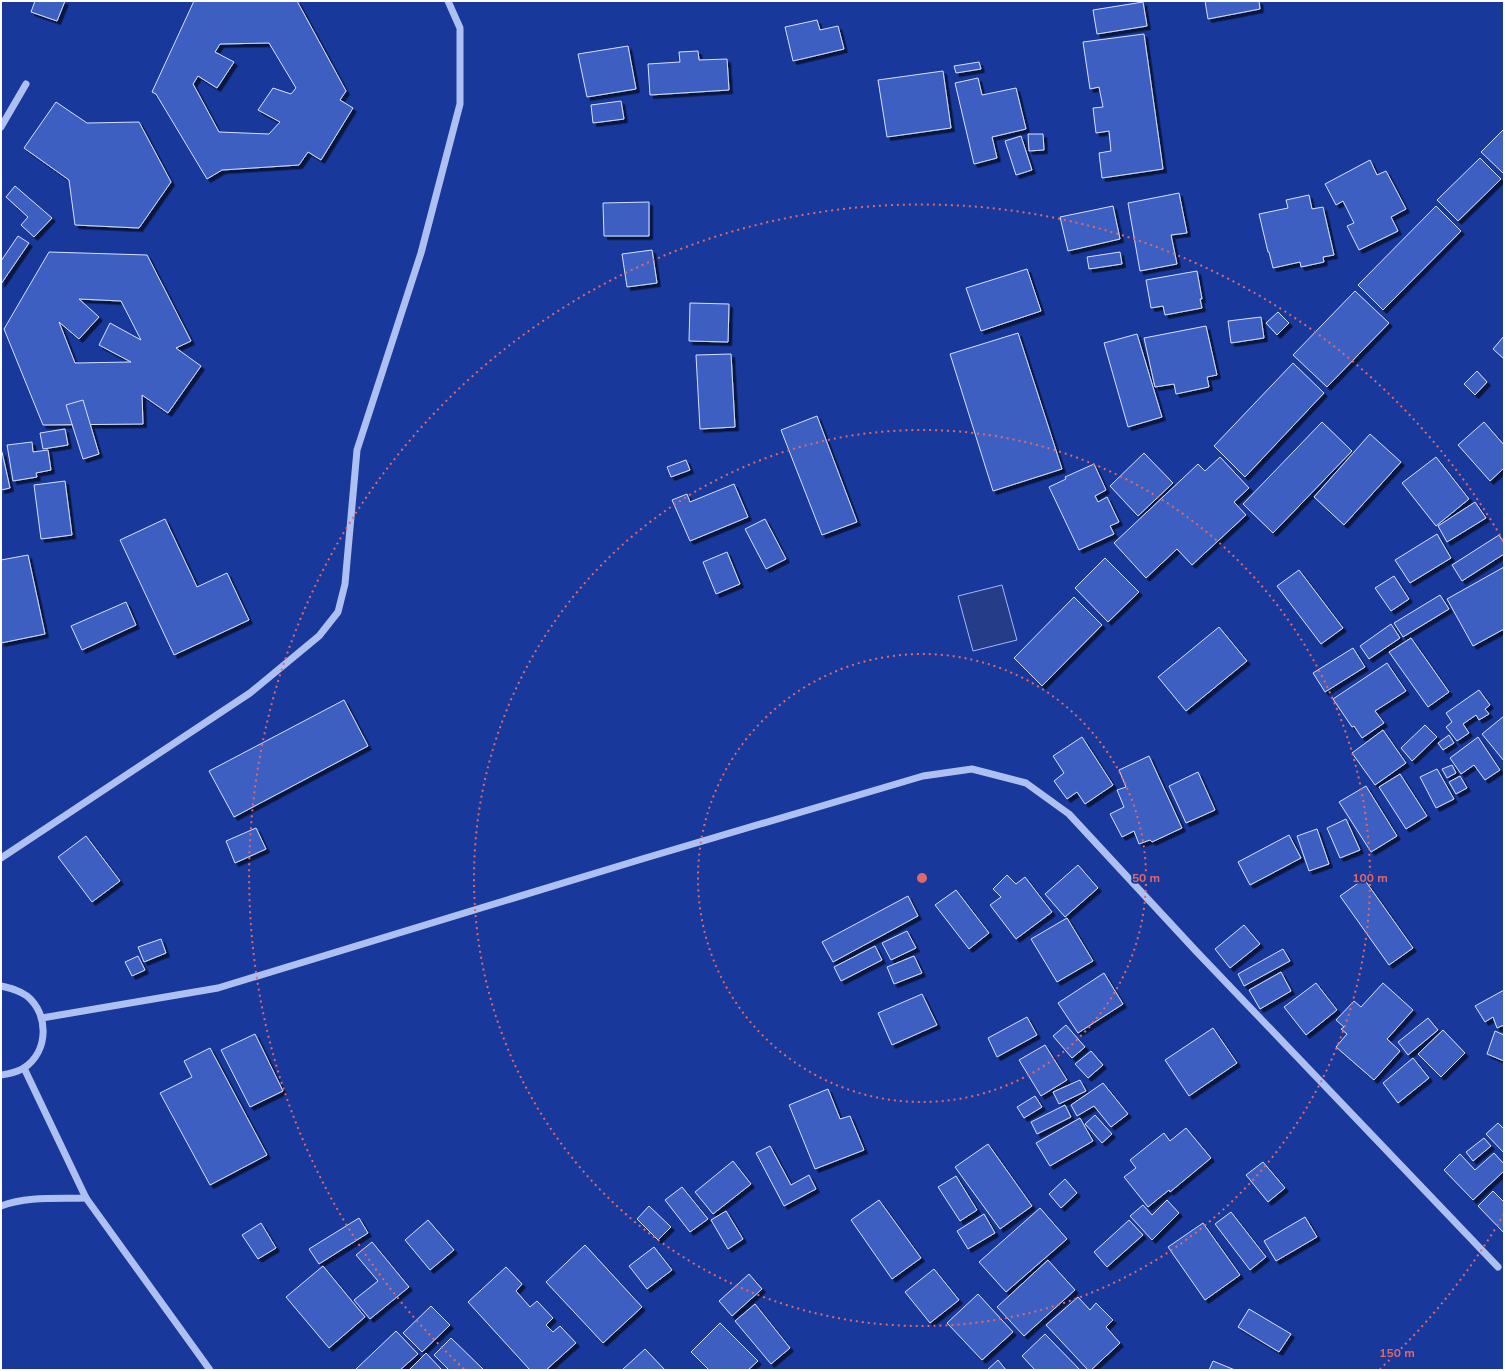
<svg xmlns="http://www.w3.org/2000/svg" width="1505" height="1371" font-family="'Nunito Sans',sans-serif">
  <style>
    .water { fill: #253c88; stroke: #a1b8f4 }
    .building { fill: #3d5ec1; stroke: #d6e0fc; fill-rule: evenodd; filter: url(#shadow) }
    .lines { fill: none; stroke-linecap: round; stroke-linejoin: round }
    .minor { stroke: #aec0f2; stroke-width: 7 }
    .ring { fill: none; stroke: #e26868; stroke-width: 2; stroke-dasharray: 2 4 }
    .centre { fill: #e26868; stroke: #18389c; stroke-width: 2 }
    .ring-label { font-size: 12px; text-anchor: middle; font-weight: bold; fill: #e26868; stroke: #18389c; stroke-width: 3.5; stroke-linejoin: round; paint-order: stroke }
  </style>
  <defs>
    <filter id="shadow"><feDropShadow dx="3.5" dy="3.5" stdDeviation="0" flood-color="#0009"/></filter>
  </defs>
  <rect width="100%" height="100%" fill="#18389c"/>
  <polygon class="water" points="1002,585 1017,640 973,651 958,596"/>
  <g class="building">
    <polygon points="35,1 65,1 57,21 31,12"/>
    <path d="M194,1H297L346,91L340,100L353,108L321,160L308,152L299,165L222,170L207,179L156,94L152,92ZM269,43L296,88L291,94L273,88L258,110L280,122L269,134L219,132L193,84L198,76L217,88L234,62L215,52L220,44Z"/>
    <polygon points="1205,1 1259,1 1260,9 1208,19"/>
    <polygon points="1143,2 1147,26 1097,34 1093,10"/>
    <polygon points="817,20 820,30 838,26 844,49 793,61 785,27"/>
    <polygon points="1144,34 1163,169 1102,178 1099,153 1111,151 1109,131 1096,133 1093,108 1103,107 1099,87 1090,89 1083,42"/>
    <polygon points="628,46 636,89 587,97 578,54"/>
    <polygon points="698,51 699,60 727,59 729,90 650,95 648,64 680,62 679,52"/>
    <polygon points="979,62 981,69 956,73 954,66"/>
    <polygon points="943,71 951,128 887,137 878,80"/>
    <polygon points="978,78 982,95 1016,88 1026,129 992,137 997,158 974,164 955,83"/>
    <polygon points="621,101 624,119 593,123 591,105"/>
    <polygon points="56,102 87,123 139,122 171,182 139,228 75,225 69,180 24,148"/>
    <polygon points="1504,129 1504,174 1481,152"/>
    <polygon points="1028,134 1043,134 1044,150 1029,151"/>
    <polygon points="1021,136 1032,170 1016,175 1005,141"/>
    <polygon points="1480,158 1501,179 1458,221 1437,200"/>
    <polygon points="1370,160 1377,175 1386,171 1406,209 1391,217 1398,231 1359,250 1347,226 1354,223 1343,201 1336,205 1325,184"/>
    <polygon points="15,186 52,218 34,237 21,225 28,217 6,197"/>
    <polygon points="1179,193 1187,233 1171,235 1177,264 1140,271 1128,203"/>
    <polygon points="1309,195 1312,209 1323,207 1334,255 1323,257 1324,262 1301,267 1300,262 1273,268 1269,252 1268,252 1259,214 1288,208 1286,200"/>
    <polygon points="649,202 649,236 604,236 603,203"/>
    <polygon points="1113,206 1120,239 1068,251 1060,217"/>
    <polygon points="1436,206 1461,231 1383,310 1358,285"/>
    <polygon points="18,236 29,243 1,284 1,261"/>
    <polygon points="652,250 657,283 627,287 622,254"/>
    <path d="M49,252L147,255L191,341L176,348L201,366L168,413L142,395L143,424L43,425L4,329ZM79,299L121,301L141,340L110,323L99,345L131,362L75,363L59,322L79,339L99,317Z"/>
    <polygon points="1120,252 1122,264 1089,269 1087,257"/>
    <polygon points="1027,269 1041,311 981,331 966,288"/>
    <polygon points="1197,271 1202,299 1200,299 1202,308 1165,315 1163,306 1151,308 1146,280"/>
    <polygon points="1355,291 1389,323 1327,387 1293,355"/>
    <polygon points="690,303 729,304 728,342 689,341"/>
    <polygon points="1278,312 1289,323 1277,335 1266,323"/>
    <polygon points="1261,317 1264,338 1231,343 1228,321"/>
    <polygon points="1206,326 1217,375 1207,377 1209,387 1176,394 1174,384 1155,387 1144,338"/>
    <polygon points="1018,333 1062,469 993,491 950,354"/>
    <polygon points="1137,334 1162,417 1128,427 1104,343"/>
    <polygon points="1504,336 1504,359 1493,349"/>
    <polygon points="731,354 735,427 700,429 696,355"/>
    <polygon points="1293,363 1324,393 1245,477 1214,446"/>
    <polygon points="1477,371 1487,382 1475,395 1464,384"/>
    <polygon points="83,400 99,454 83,459 66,405"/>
    <polygon points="817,416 857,522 822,535 781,430"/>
    <polygon points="1322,422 1352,451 1273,533 1243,504"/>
    <polygon points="1484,422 1504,445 1504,468 1490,481 1458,445"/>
    <polygon points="65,429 68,445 43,449 40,433"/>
    <polygon points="1370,434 1401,462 1344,525 1314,497"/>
    <polygon points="32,442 33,452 48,450 51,470 36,473 37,477 13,481 7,445"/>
    <polygon points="2,452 10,488 1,490 1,453"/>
    <polygon points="1144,453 1173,483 1138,516 1110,486"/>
    <polygon points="1220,457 1249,488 1234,502 1246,515 1192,565 1177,549 1146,578 1114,543 1198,464 1205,471"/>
    <polygon points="1436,457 1469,499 1436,526 1402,483"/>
    <polygon points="686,460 690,470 671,477 667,467"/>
    <polygon points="1094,464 1106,490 1095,496 1098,502 1107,497 1119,522 1110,526 1114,534 1079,550 1049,487 1066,479 1065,477"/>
    <polygon points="65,481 72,535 41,539 34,485"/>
    <polygon points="734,484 748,517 690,541 672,500 687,494 690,502"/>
    <polygon points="1475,502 1486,518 1447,542 1438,526"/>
    <polygon points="165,519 197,587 227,573 249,620 174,655 120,540"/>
    <polygon points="765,519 786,559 766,569 745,529"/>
    <polygon points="1437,534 1451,558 1410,583 1395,560"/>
    <polygon points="1499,535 1504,543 1504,554 1462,581 1452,565"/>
    <polygon points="727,552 740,584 716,594 703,562"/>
    <polygon points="28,555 45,634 1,643 1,560"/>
    <polygon points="1105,558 1139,592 1108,622 1075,588"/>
    <polygon points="1504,567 1504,629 1473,646 1447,599"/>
    <polygon points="1299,570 1343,628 1321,644 1277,586"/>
    <polygon points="1394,576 1409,599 1391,611 1375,588"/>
    <polygon points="1440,595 1449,609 1403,637 1394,623"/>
    <polygon points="1074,597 1102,625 1042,686 1014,658"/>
    <polygon points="126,602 136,625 82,650 71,626"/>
    <polygon points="1391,624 1400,638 1369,659 1360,646"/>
    <polygon points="1219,627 1247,661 1186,711 1158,677"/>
    <polygon points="1411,638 1449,692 1428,707 1389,652"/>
    <polygon points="1353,648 1365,667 1325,692 1313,673"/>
    <polygon points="1387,663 1406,691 1375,711 1384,723 1362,738 1354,726 1352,727 1333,699"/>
    <polygon points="1479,690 1490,705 1485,709 1489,714 1479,720 1476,715 1463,724 1469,733 1457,741 1446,727 1452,722 1446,713"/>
    <polygon points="344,700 368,746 234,817 209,771"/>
    <polygon points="1504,716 1504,761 1482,734"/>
    <polygon points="1425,725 1437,737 1412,761 1401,748"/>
    <polygon points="1383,730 1406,763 1375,785 1352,753"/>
    <polygon points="1449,735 1454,743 1443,750 1438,743"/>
    <polygon points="1082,737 1113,785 1085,804 1077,792 1067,799 1054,781 1064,773 1053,756"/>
    <polygon points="1478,737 1500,770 1485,780 1474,765 1461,774 1450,758"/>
    <polygon points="1149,756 1182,828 1152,842 1150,840 1139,844 1134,831 1122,837 1110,814 1124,807 1117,790 1126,787 1119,770"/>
    <polygon points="1452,765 1456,773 1447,778 1442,769"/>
    <polygon points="1437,769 1454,799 1436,808 1420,777"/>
    <polygon points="1198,772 1215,810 1186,823 1169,786"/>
    <polygon points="1400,774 1427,816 1406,829 1379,787"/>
    <polygon points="1460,776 1467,788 1456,794 1449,782"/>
    <polygon points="1366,786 1397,836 1371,852 1339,802"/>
    <polygon points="1346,819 1360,850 1340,858 1327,828"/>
    <polygon points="256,828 266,849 235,863 226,841"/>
    <polygon points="1317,829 1329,864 1309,871 1297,836"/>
    <polygon points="1289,835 1301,858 1250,885 1238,862"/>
    <polygon points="86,836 120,881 92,902 58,857"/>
    <polygon points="1078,865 1098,888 1065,917 1045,894"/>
    <polygon points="1007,875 1016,884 1025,877 1052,912 1016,939 990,905 1001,897 993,889"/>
    <polygon points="1364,879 1413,948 1389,965 1340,896"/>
    <polygon points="956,890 989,933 969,949 935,905"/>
    <polygon points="908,896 918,916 833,962 822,942"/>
    <polygon points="1067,918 1093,961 1057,982 1031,939"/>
    <polygon points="1244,925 1260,944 1230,968 1215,949"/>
    <polygon points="907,931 916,948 891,960 882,943"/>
    <polygon points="161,939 166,953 144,962 138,947"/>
    <polygon points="875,946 882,960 841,981 834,967"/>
    <polygon points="1283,949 1290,961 1244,986 1238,974"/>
    <polygon points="138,956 145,970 132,976 125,962"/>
    <polygon points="914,956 922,973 894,984 887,967"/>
    <polygon points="1281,972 1291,991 1260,1009 1249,990"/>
    <polygon points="1104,973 1123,1004 1078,1033 1058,1003"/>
    <polygon points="1316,983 1337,1010 1306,1035 1284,1007"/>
    <polygon points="1383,983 1413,1010 1387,1039 1400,1051 1374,1080 1336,1047 1347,1034 1341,1029 1344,1027 1336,1020 1354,1001 1361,1007"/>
    <polygon points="1504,990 1504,1025 1497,1028 1493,1017 1485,1022 1475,1006"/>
    <polygon points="922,994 937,1025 892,1045 878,1013"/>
    <polygon points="1027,1017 1037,1035 997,1057 988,1038"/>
    <polygon points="1428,1018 1438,1030 1408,1055 1398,1042"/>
    <polygon points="1066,1025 1085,1047 1072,1058 1053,1036"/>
    <polygon points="1213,1028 1237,1063 1189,1096 1165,1060"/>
    <polygon points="1443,1030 1465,1053 1441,1077 1418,1054"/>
    <polygon points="1495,1031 1504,1035 1504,1061 1487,1054"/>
    <polygon points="255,1034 283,1091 250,1107 221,1050"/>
    <polygon points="1045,1045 1067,1080 1041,1096 1019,1060"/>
    <polygon points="210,1048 267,1155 210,1185 160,1093 192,1077 184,1061"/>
    <polygon points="1091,1051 1103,1065 1088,1078 1075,1064"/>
    <polygon points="1413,1058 1429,1078 1398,1103 1383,1083"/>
    <polygon points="1080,1080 1086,1091 1059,1104 1053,1092"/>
    <polygon points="1103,1083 1128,1114 1111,1127 1094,1106 1077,1116 1071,1105"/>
    <polygon points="828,1089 840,1119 850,1116 864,1150 815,1169 789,1105"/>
    <polygon points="1035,1096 1042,1107 1024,1118 1017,1107"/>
    <polygon points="1065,1105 1071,1117 1037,1134 1031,1122"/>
    <polygon points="1095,1115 1112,1134 1102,1143 1085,1124"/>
    <polygon points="1080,1118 1093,1141 1050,1166 1036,1143"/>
    <polygon points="1498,1123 1504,1129 1504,1153 1486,1134"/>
    <polygon points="1186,1128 1211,1158 1170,1192 1169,1190 1148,1207 1124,1177 1136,1168 1130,1160 1164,1133 1170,1141"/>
    <polygon points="1484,1138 1491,1146 1473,1161 1466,1152"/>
    <polygon points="988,1144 1032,1206 1000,1229 955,1167"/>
    <polygon points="770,1146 791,1185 809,1175 816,1189 784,1206 756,1153"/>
    <polygon points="1494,1153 1504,1164 1504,1171 1473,1200 1444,1170 1460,1154 1475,1170"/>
    <polygon points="733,1161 751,1184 713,1214 695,1192"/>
    <polygon points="1263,1162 1285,1188 1268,1202 1246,1175"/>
    <polygon points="956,1176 977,1210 960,1221 938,1187"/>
    <polygon points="1065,1179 1077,1193 1061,1208 1049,1194"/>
    <polygon points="682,1187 708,1219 690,1232 665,1200"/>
    <polygon points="1493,1191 1504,1202 1504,1233 1478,1206"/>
    <polygon points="879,1200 921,1258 892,1279 851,1220"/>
    <polygon points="1167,1200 1179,1213 1152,1240 1130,1216 1143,1205 1152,1215"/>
    <polygon points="649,1206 671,1227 658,1240 637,1219"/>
    <polygon points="1040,1208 1067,1239 1006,1292 979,1262"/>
    <polygon points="726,1211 743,1239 728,1249 711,1220"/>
    <polygon points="1231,1212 1266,1257 1250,1270 1215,1224"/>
    <polygon points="984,1214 995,1233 968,1249 957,1231"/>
    <polygon points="1305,1217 1317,1237 1276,1261 1264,1241"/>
    <polygon points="359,1218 368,1233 319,1264 309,1249"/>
    <polygon points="428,1220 454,1250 430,1270 405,1240"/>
    <polygon points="1129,1220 1143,1235 1107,1267 1094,1252"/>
    <polygon points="261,1223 276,1248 258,1259 242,1235"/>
    <polygon points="1203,1223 1240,1275 1205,1300 1168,1247"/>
    <polygon points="372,1242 409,1287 370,1319 354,1300 378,1281 356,1255"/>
    <polygon points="585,1245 642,1307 603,1343 546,1282"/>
    <polygon points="654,1247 672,1270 647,1289 629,1266"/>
    <polygon points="1048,1260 1075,1290 1024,1336 997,1307"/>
    <polygon points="323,1266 365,1317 329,1348 286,1297"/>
    <polygon points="506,1267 522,1284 516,1291 530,1307 537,1301 553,1318 546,1325 553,1332 560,1326 576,1343 546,1370 530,1370 468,1302"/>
    <polygon points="934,1269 959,1300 930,1323 905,1292"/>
    <polygon points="749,1274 762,1289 732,1316 719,1301"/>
    <polygon points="978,1294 1013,1332 982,1360 947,1323"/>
    <polygon points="1078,1297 1090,1310 1096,1303 1113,1320 1106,1327 1120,1343 1091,1370 1088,1370 1046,1325"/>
    <polygon points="755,1304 790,1348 771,1364 735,1321"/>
    <polygon points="431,1306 450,1325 422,1352 403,1333"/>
    <polygon points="1249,1309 1291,1334 1279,1352 1238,1327"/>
    <polygon points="720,1323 758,1361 748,1370 709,1370 691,1352"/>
    <polygon points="396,1331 418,1354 400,1370 355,1370"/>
    <polygon points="1045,1334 1080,1370 1035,1370 1022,1356"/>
    <polygon points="451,1338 484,1370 449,1370 434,1355"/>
    <polygon points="645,1349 665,1370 622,1370"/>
    <polygon points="426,1353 442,1370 409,1370"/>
    <polygon points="998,1360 1006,1370 987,1370"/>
    <polygon points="1213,1361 1235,1370 1209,1370"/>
  </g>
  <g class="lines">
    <g class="minor">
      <polyline points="1,127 26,84"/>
      <polyline points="1,858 250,693 319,636 338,612 345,584 357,450 421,253 460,104 460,28 448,1"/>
      <path d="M1,986C10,988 19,990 27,996C49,1014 49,1051 24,1068C17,1072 9,1074 1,1075"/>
      <polyline points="42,1018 218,988 642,859 923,776 972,769 1026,783 1069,814 1196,951 1498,1267"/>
      <polyline points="24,1068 86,1198 210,1370"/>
      <path d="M1,1206C27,1196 59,1199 86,1198"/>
    </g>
  </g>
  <g class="ring">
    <circle cx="922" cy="878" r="224"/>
    <circle cx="922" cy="878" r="448"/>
    <path d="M1504 1214A672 672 0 0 1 1380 1369M464 1369A672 672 0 1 1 1504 542"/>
  </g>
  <circle cx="922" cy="878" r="6" class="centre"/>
  <g class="ring-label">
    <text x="1146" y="882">50 m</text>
    <text x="1370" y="882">100 m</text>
    <text x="1397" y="1357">150 m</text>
  </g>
  <rect width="1505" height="1371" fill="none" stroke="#ffffff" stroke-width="4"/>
</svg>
